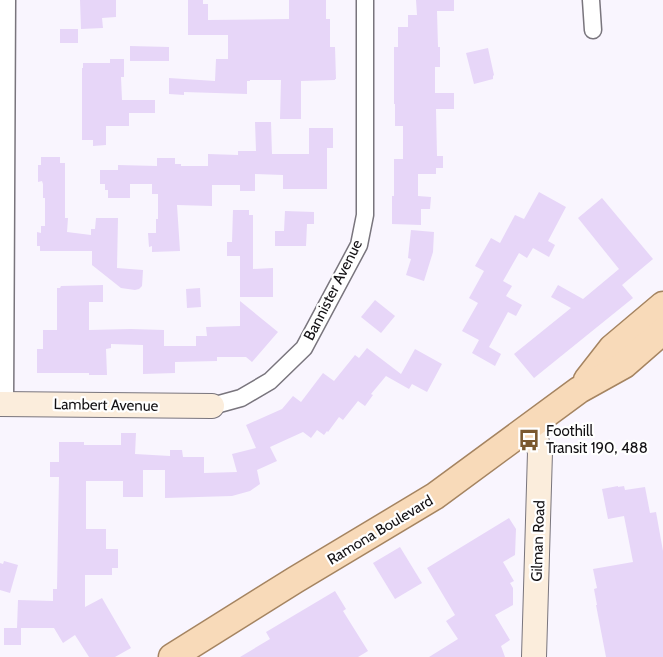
<svg xmlns="http://www.w3.org/2000/svg" width="663" height="657" font-family="Cabin,sans-serif">
  <style>
    .building { fill: #e7d6f8 }
    .lines { fill: none; stroke-linecap: round; stroke-linejoin: round }
    .street-casing { stroke: #79757d; stroke-width: 19 }
    .secondary-casing { stroke: #79757d; stroke-width: 26 }
    .primary-casing { stroke: #a58461; stroke-width: 29 }
    .street { stroke: #fff; stroke-width: 16 }
    .secondary { stroke: #fbeddc; stroke-width: 24 }
    .primary { stroke: #f8dab9; stroke-width: 26 }
    .labels { text-anchor: middle; stroke-width: 4.5; stroke-linejoin: round; paint-order: stroke }
    .street-label { font-size: 15px; fill: #131114; stroke: #fff }
    .poi-label { font-size: 15px; fill: #131114; stroke: #fff; text-anchor: start }
  </style>
  <rect width="100%" height="100%" fill="#f9f5fe"/>
  <g class="building">
    <polygon points="80,0 116,0 116,17 102,18 103,28 81,29"/>
    <polygon points="188,0 203,0 203,4 208,4 208,20 289,19 289,0 326,0 326,19 330,19 330,47 335,47 336,79 335,79 335,80 301,81 301,119 280,119 281,80 250,80 250,81 247,81 247,94 184,92 184,95 169,94 169,78 215,81 216,59 228,59 228,35 188,35"/>
    <polygon points="416,0 454,0 454,11 437,11 438,47 440,47 440,67 435,67 435,93 454,93 454,109 436,109 437,156 443,156 443,168 436,168 436,174 418,174 418,196 431,197 430,209 421,209 421,225 392,224 392,196 394,196 394,159 403,159 403,126 395,126 395,104 394,104 394,47 398,47 398,27 408,27 408,15 417,15"/>
    <rect x="60" y="29" width="18" height="14"/>
    <polygon points="130,46 169,47 169,61 130,61"/>
    <polygon points="488,48 494,75 493,76 493,79 474,84 466,53"/>
    <polygon points="110,59 124,59 124,77 121,77 122,100 155,100 155,113 129,113 129,126 106,126 106,145 93,146 93,140 82,140 82,68 83,68 83,63 110,63"/>
    <polygon points="255,122 271,122 272,154 309,154 309,128 333,128 333,148 327,148 327,189 283,189 283,175 255,174 255,191 240,191 240,185 212,185 212,206 177,205 180,251 152,252 152,246 149,247 148,233 156,233 156,219 158,219 158,194 152,194 152,184 130,184 130,198 108,198 108,190 105,190 105,184 100,184 100,170 118,170 118,165 157,166 157,158 175,158 175,164 181,164 181,166 208,166 208,154 238,155 238,151 256,151"/>
    <polygon points="41,157 60,157 60,163 65,163 65,218 68,218 67,232 91,235 91,229 95,229 96,218 118,218 117,268 143,270 142,286 139,289 135,290 121,288 92,265 92,251 40,251 40,246 37,246 37,232 41,233 41,226 45,226 45,198 43,198 43,184 42,181 38,182 38,165 41,165"/>
    <polygon points="539,192 566,207 548,241 555,245 549,257 533,248 527,258 519,253 503,281 512,286 506,296 522,305 516,316 508,312 489,347 501,354 495,366 472,353 479,340 462,331 478,303 469,298 484,271 475,266 491,238 500,243 515,215 524,219"/>
    <polygon points="602,198 653,259 622,285 633,298 534,378 514,354 571,308 551,297 558,285 583,299 619,269 578,218"/>
    <polygon points="233,210 249,210 249,215 253,215 253,269 273,268 273,297 240,297 240,256 227,256 227,242 232,242"/>
    <polygon points="285,211 314,212 314,224 307,224 306,246 275,246 275,231 284,231"/>
    <polygon points="411,230 434,232 433,252 424,281 406,275 411,259 408,258"/>
    <polygon points="103,285 103,302 89,302 89,330 131,329 164,330 164,346 196,346 196,336 207,336 206,327 240,326 240,301 278,332 252,362 246,357 217,357 217,361 175,362 175,373 143,374 143,345 111,344 111,348 106,349 107,375 89,375 89,373 37,373 37,349 43,349 43,330 57,330 57,288 60,288 61,286"/>
    <polygon points="200,288 201,307 187,308 186,289"/>
    <polygon points="375,300 395,316 381,333 361,317"/>
    <polygon points="367,348 401,374 415,349 442,364 427,392 412,384 409,389 386,376 371,394 373,395 365,406 358,401 343,420 339,417 328,432 327,431 324,435 317,430 311,438 303,432 270,447 277,461 257,470 260,484 250,491 232,496 165,498 165,470 143,470 143,497 123,497 123,481 86,481 86,529 106,529 106,549 118,549 118,568 112,568 112,575 85,575 85,607 102,598 131,648 115,657 89,657 75,635 63,643 54,628 17,628 18,600 53,601 53,589 57,589 59,477 50,477 50,462 59,462 59,442 84,442 84,445 121,445 121,433 136,433 135,454 170,456 170,450 182,450 183,457 204,457 204,473 237,472 232,454 256,448 246,425 282,409 293,396 301,402 323,373 334,381 355,355 359,358"/>
    <polygon points="618,486 618,487 624,486 625,490 645,487 650,513 656,512 663,551 663,657 606,657 596,605 597,605 594,589 597,588 593,569 633,562 624,516 608,519 602,489"/>
    <polygon points="509,518 516,529 515,555 503,562 514,581 510,583 513,588 513,605 495,615 510,640 501,646 505,657 429,657 458,639 446,621 455,615 427,568"/>
    <polygon points="400,547 422,583 395,599 373,563"/>
    <polygon points="4,561 18,565 10,593 0,590 0,563 3,564"/>
    <polygon points="335,591 346,609 343,611 368,651 358,657 240,657 270,639 266,632"/>
    <rect x="4" y="628" width="17" height="17"/>
  </g>
  <g class="lines">
    <g class="street-casing">
      <g id="street">
        <polyline points="591,0 593,30"/>
        <polyline points="5,404 7,0"/>
        <polyline points="212,406 241,398 270,381 304,348 359,245 365,215 365,0"/>
      </g>
    </g>
    <g class="secondary-casing">
      <g id="secondary">
        <polyline points="0,404 212,406"/>
        <polyline points="532,426 540,452 534,657"/>
      </g>
    </g>
    <g class="primary-casing">
      <g id="primary">
        <polyline points="587,380 612,348 663,305"/>
        <polyline points="172,657 295,580 435,496 579,390 624,365 663,331"/>
      </g>
    </g>
    <use href="#street" class="street"/>
    <use href="#secondary" class="secondary"/>
    <use href="#primary" class="primary"/>
  </g>
  <defs>
    <g id="bus-bare" transform="scale(1.725)"><path d="M-5-6H5V4H4V6H2V4H-2V6H-4V4H-5ZM-3.5-4V0h7V-4ZM-3.5 1.2v1.5H-2V1.2ZM2 1.2v1.5H3.5V1.2Z" fill="#7b5930" stroke="#fff" stroke-width="2.5" paint-order="stroke"/></g>
  </defs>
  <g fill-rule="evenodd">
    <use href="#bus-bare" x="529" y="440"/>
  </g>
  <g class="labels">
    <g class="street-label">
      <text transform="translate(333 290) rotate(-63)" y="5">Bannister Avenue</text>
      <text transform="translate(106 405) rotate(1)" y="5">Lambert Avenue</text>
      <text transform="translate(380 530) rotate(-31)" y="5">Ramona Boulevard</text>
      <text transform="translate(538 541) rotate(-88)" y="5">Gilman Road</text>
    </g>
    <g class="poi-label">
      <text x="546" y="436">Foothill<tspan x="546" dy="17">Transit 190, 488</tspan></text>
    </g>
  </g>
</svg>
